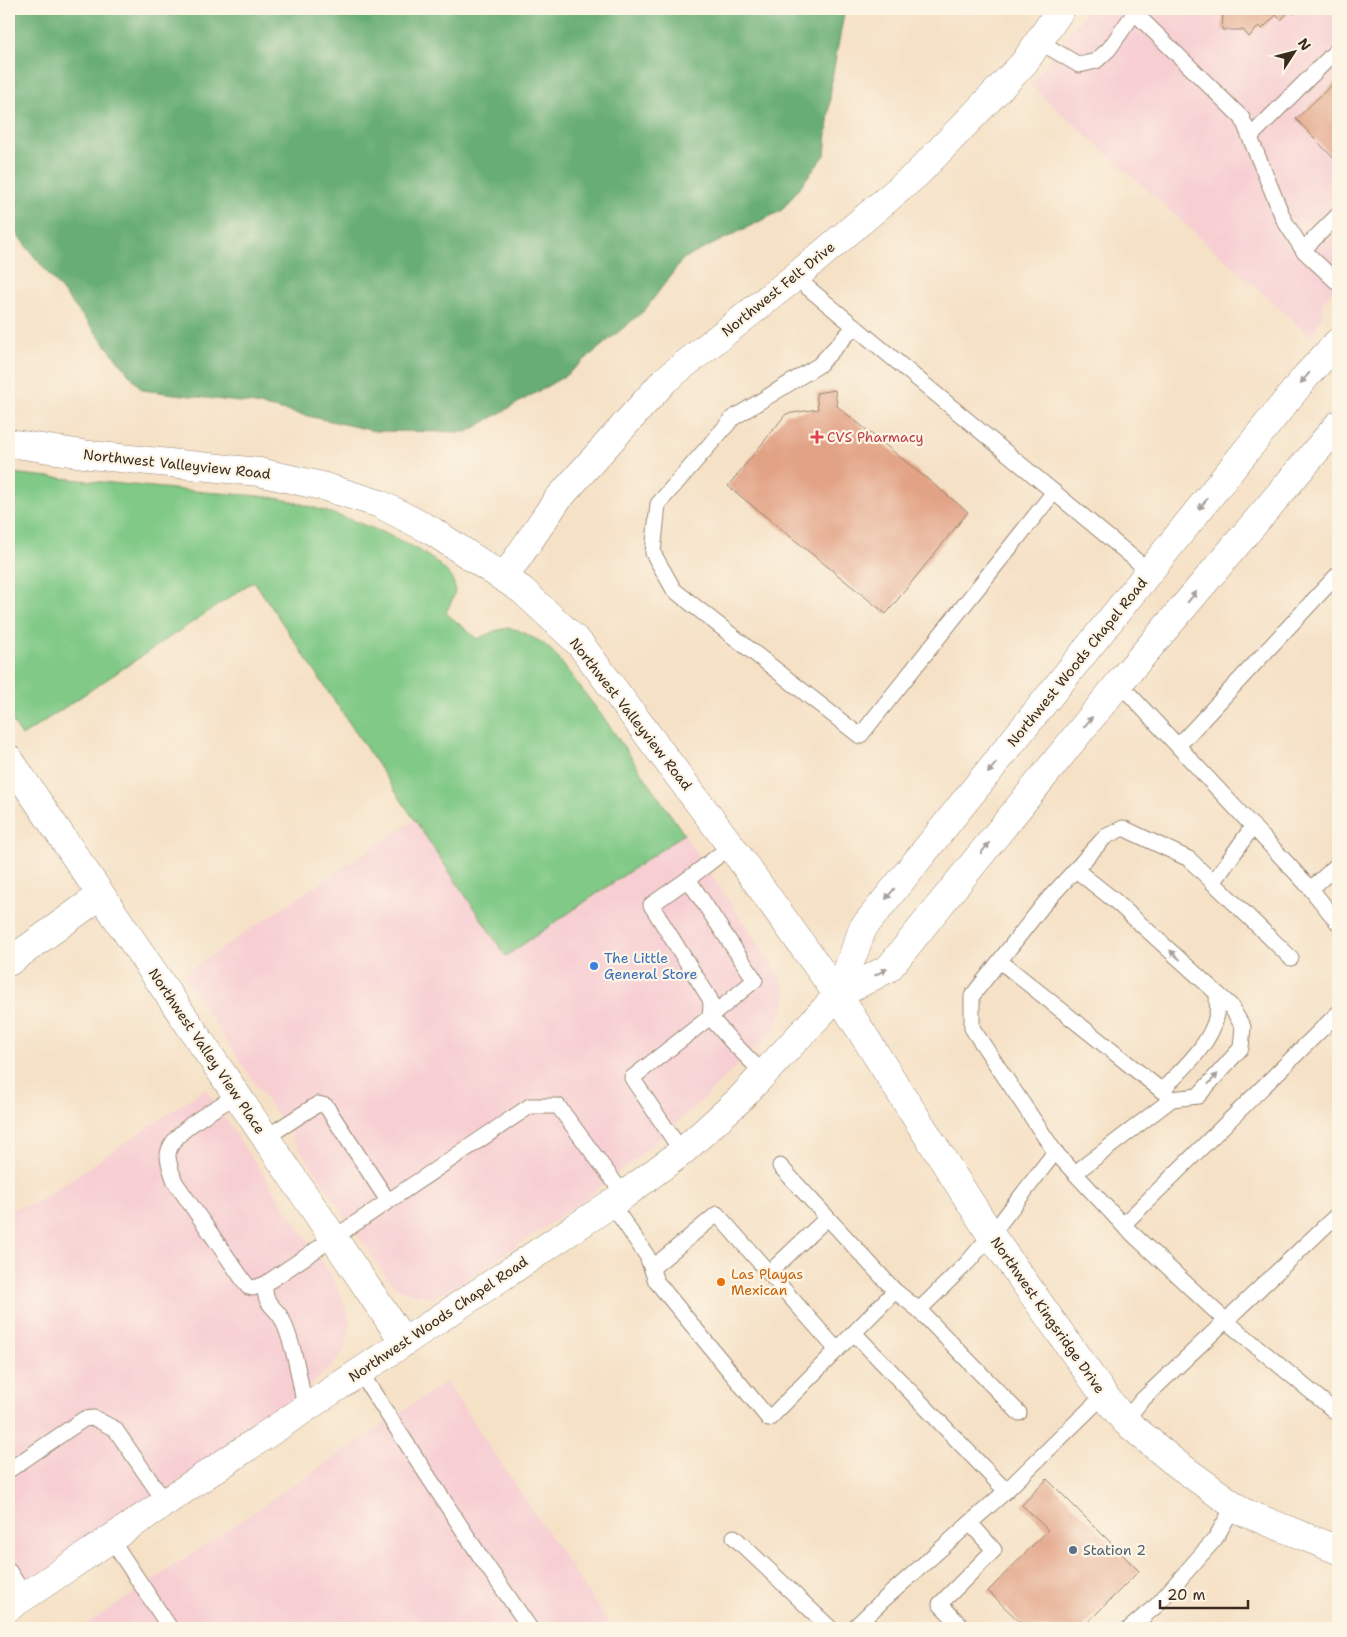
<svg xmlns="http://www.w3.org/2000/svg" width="1347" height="1637" font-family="'Shantell Sans',sans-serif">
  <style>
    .built { fill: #f7cfd3 }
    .green { fill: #80c986; stroke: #5e7a52 }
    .forest { fill: #68ad73; stroke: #526c48 }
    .building { fill: #e2a285 }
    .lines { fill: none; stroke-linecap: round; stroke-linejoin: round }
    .lane-casing { stroke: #988672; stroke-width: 17 }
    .street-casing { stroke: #988672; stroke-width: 29 }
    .secondary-casing { stroke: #988672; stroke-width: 29 }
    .lane { stroke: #fff; stroke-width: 15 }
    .street { stroke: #fff; stroke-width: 28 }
    .secondary { stroke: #fff; stroke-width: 28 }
    .oneway { fill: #a79f9a }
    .health-dot { fill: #e0444e; stroke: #fcf5e5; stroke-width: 2 }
    .shop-dot { fill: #3f7fe0; stroke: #fcf5e5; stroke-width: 2 }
    .food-dot { fill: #e8710a; stroke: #fcf5e5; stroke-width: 2 }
    .service-dot { fill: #5c6f8a; stroke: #fcf5e5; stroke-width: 2 }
    .labels { text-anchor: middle; stroke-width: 4.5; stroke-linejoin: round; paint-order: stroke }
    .street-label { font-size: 14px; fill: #3b2a1e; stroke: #fcf5e5 }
    .health-label { font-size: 14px; fill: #be3a42; stroke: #fcf5e5; text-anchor: start }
    .shop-label { font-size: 14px; fill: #366cbe; stroke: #fcf5e5; text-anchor: start }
    .food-label { font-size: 14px; fill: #c56008; stroke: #fcf5e5; text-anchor: start }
    .service-label { font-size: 14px; fill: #4e5e75; stroke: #fcf5e5; text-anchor: start }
  </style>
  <rect width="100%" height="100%" fill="#fcf5e5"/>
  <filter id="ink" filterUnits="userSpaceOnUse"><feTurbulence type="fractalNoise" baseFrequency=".02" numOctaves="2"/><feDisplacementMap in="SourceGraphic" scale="10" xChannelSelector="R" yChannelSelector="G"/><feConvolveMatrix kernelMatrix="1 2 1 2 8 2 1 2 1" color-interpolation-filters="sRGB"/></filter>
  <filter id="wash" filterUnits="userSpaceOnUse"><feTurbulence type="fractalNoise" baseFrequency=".0096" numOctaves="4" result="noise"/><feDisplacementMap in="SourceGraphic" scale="20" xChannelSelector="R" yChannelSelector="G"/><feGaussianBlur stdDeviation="1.12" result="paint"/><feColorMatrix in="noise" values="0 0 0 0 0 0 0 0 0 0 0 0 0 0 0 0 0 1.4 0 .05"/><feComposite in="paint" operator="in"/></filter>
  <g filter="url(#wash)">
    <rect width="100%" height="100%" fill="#f5e1c6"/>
    <g class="built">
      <polygon points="1088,9 1338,9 1338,285 1322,302 1322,316 1311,337 1030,85"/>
      <polygon points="414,820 506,956 684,834 779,975 786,992 786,1003 774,1030 699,1103 636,1159 583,1201 457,1286 437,1295 427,1296 411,1293 397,1288 387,1278 182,975"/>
      <polygon points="205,1089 332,1276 348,1313 350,1324 345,1349 334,1364 275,1417 9,1594 9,1209 36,1203"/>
      <polygon points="446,1382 612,1628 83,1627"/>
    </g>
    <path class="green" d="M9,473C70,479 132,485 194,491C222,494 253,494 281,499C315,506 451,548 455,588C455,596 449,606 446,613L477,639L495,631L508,628L518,630L543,643L554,653L606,721L684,834L506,956L254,581L22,736L9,716Z"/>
    <polygon class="forest" points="9,9 845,9 832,78 825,155 781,211 683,259 645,310 565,376 467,432 374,431 255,404 142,390 9,225"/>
    <g id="blocks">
      <g class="building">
        <polygon points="1223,9 1299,9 1294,14 1291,10 1281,20 1276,15 1262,29 1259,26 1249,37 1243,30 1222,30"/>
        <polygon points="1338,79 1338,163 1296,119"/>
        <polygon points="835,390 837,406 968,512 886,614 728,486 786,414 818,409 816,393"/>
        <polygon points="1047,1479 1139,1571 1082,1628 1026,1628 988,1591 1048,1530 1022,1505"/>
      </g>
    </g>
  </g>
  <g filter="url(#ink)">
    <use href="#blocks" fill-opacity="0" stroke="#988672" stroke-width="1"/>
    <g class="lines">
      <g class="lane-casing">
        <g id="lane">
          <polyline points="1134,12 1242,118 1284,220 1303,250 1338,283"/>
          <polyline points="1040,42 1079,65 1096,61 1109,49 1137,9"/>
          <polyline points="1250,137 1338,49"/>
          <polyline points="1303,250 1338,215"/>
          <polyline points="795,277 1149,571"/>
          <polyline points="855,326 819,365 733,418 658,504 653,553 674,590 860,736 1054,492"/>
          <polyline points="1119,683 1311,889 1338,923"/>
          <polyline points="1178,746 1338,574"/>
          <polyline points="731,846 688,879 755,980 710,1017 733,1043 764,1074"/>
          <polyline points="1213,883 1253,826"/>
          <polyline points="1311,889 1338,864"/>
          <polyline points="1000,961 1172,1099"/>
          <path d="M1162,1090C1182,1070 1212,1043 1217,1014C1218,1007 1217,1000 1217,994"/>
          <path d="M237,1095C219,1107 170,1131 168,1155C168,1164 172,1173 175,1182L248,1287L253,1288L265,1284L530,1106H558L624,1195"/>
          <polyline points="265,1138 318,1104 326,1106 388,1201"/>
          <polyline points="682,1152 632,1078 710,1017 711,1006 710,999 651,905 688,879"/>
          <polyline points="1055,1152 1123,1225 1226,1321 1338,1414"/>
          <polyline points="1075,1173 1172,1099 1198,1096 1241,1048 1243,1027 1230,1005 1114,900 1076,870"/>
          <polyline points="611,1203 647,1256 656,1281 769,1419 895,1291 780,1166"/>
          <polyline points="1123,1225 1338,1013"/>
          <polyline points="652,1268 717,1214 837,1350"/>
          <polyline points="769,1273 827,1218"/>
          <path d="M265,1284C264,1308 275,1304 283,1321C295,1349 300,1380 305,1409"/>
          <polyline points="895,1291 919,1310 967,1263 991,1235 1055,1152 972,1028 972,996 1044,904 1105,837 1123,828 1189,859 1291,958"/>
          <polyline points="919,1310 1019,1413"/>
          <polyline points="854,1333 1006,1491 1104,1395"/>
          <polyline points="360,1372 480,1556 530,1628"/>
          <polyline points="1125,1421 1141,1401 1338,1214"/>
          <polyline points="9,1470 84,1419 94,1418 115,1429 165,1502"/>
          <polyline points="734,1537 830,1628"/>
          <polyline points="111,1539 170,1628"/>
          <polyline points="9,1571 25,1596"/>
          <polyline points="854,1628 880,1603 1006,1491"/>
          <polyline points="963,1628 940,1604 994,1550 970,1523"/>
          <polyline points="1130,1628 1157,1605 1215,1539 1234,1506"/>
        </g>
      </g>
      <g class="street-casing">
        <g id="street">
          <polyline points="9,443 90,455 259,472 322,486 380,504 432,531 522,590 580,644 731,846 838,995 991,1235 1104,1395 1125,1421 1173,1461 1243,1512 1338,1550"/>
          <polyline points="504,578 557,500 665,380 795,277 917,174 1024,63 1061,9"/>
          <polyline points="9,759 404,1342"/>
          <polyline points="9,962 101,895"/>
        </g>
      </g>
      <g class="secondary-casing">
        <g id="secondary">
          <polyline points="838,995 863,928 1307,375 1338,342"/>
          <polyline points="9,1607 624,1195 682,1152 738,1101 838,995 889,968 1119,683 1338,425"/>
        </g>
      </g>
      <use href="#lane" class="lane"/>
      <use href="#street" class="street"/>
      <use href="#secondary" class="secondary"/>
    </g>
    <defs><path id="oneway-solid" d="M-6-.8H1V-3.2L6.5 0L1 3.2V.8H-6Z" transform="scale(1.25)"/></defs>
    <g class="oneway">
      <use href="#oneway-solid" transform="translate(1305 378) rotate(130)"/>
      <use href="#oneway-solid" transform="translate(1203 504) rotate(129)"/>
      <use href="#oneway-solid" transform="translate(1192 597) rotate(-50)"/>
      <use href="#oneway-solid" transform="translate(1088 722) rotate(-51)"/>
      <use href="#oneway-solid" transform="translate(992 768) rotate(129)"/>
      <use href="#oneway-solid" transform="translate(985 848) rotate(-51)"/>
      <use href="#oneway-solid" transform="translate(890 894) rotate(129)"/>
      <use href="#oneway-solid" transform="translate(1175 955) rotate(-138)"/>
      <use href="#oneway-solid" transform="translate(881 972) rotate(-29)"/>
      <use href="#oneway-solid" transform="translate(1213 1079) rotate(-48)"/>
    </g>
  </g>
  <path class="health-dot" d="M814.5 429.5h5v5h5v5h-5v5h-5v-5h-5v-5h5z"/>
  <circle class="shop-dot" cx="594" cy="966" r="5"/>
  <circle class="food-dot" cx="721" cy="1282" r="5"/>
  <circle class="service-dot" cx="1073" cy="1550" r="5"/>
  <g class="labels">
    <g class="street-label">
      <text transform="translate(778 289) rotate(-39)" y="5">Northwest Felt Drive</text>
      <text transform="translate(177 464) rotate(6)" y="5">Northwest Valleyview Road</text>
      <text transform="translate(1077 662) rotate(-51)" y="5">Northwest Woods Chapel Road</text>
      <text transform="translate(631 714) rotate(52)" y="5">Northwest Valleyview Road</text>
      <text transform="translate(207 1051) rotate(56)" y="5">Northwest Valley View Place</text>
      <text transform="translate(1048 1315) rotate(55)" y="5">Northwest Kingsridge Drive</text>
      <text transform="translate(438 1319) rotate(-34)" y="5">Northwest Woods Chapel Road</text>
    </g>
    <g class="health-label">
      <text x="827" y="442">CVS Pharmacy</text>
    </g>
    <g class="shop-label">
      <text x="604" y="963">The Little<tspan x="604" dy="16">General Store</tspan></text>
    </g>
    <g class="food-label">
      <text x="731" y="1279">Las Playas<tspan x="731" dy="16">Mexican</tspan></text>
    </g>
    <g class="service-label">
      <text x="1083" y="1555">Station 2</text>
    </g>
  </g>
  <rect width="1347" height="1637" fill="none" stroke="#fcf5e5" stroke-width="30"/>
  <g transform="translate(1294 52) rotate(54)" stroke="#fcf5e5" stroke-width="4" paint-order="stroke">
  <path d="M0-4L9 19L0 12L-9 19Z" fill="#3b2a1e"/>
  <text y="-8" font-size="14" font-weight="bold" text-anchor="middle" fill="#3b2a1e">N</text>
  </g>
  <path d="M1160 1600v8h88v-8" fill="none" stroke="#3b2a1e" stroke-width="2.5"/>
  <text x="1167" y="1600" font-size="15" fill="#3b2a1e" stroke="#fcf5e5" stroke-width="4" paint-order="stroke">20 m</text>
</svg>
